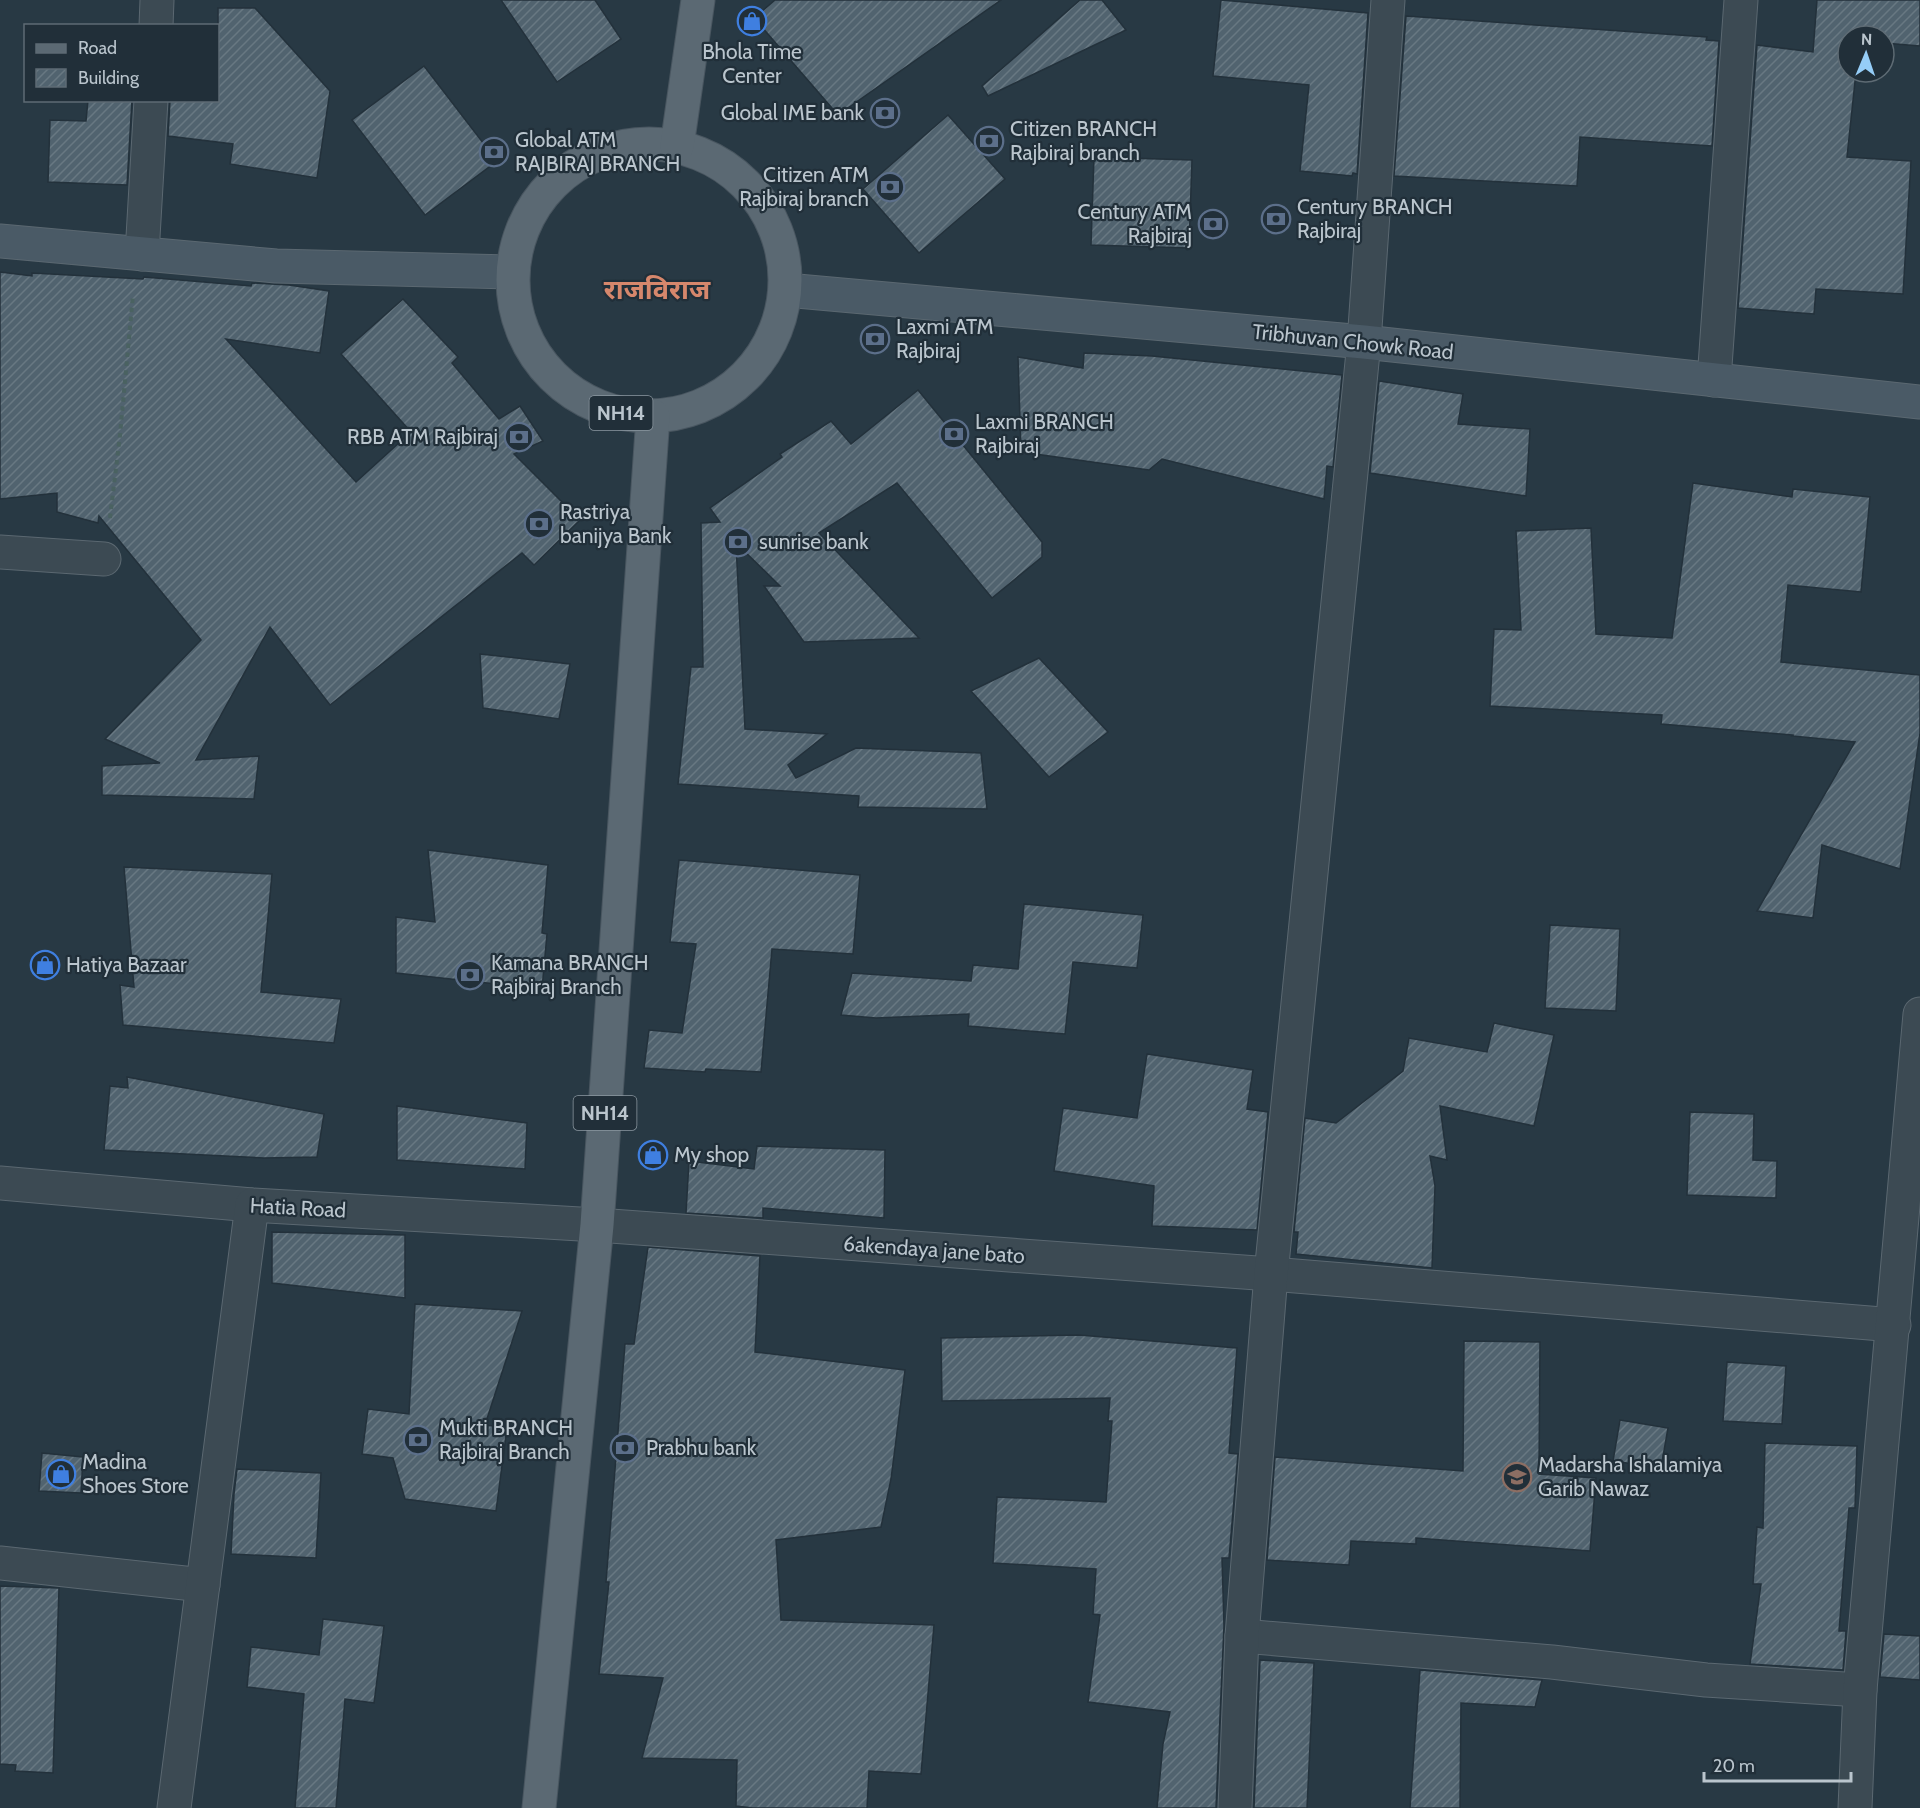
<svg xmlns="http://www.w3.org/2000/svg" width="1920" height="1808" font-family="Cabin,'Noto Sans Devanagari',sans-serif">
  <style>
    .building { fill: url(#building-hatch); stroke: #23313b; stroke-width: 1.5 }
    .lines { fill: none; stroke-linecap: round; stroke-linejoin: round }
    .street-casing { stroke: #5b6871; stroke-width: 35 }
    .secondary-casing { stroke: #5b6871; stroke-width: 35 }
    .primary-casing { stroke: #495660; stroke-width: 35 }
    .path { stroke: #4a6261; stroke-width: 4; stroke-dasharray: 4.5 4.5; stroke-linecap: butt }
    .street { stroke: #3c4a53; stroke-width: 33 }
    .secondary { stroke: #4a5a66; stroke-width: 33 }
    .primary { stroke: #5b6973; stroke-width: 33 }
    .labels { text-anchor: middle; stroke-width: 4.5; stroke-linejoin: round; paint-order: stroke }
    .shield { fill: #212f39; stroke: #8c98a1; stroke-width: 1.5 }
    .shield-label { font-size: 20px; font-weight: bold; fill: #bac5cd }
    .poi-label { font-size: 21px; fill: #bac5cd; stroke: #212f39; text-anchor: start }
    .street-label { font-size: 21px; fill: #bac5cd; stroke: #212f39 }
    .district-label { font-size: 27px; font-weight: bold; fill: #d6876c; stroke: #212f39 }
  </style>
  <defs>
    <pattern id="building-hatch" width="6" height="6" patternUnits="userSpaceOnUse" patternTransform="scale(1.5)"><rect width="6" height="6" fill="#51636f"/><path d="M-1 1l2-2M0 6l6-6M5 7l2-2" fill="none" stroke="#687882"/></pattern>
  </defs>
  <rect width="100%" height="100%" fill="#283944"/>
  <g class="building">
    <polygon points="501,0 595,0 621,39 557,82"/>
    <polygon points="775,0 1001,0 838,115 754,18"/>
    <polygon points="1080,0 1102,0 1126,30 988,96 982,86"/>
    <polygon points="1221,0 1368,13 1357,174 1353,173 1352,176 1300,171 1309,85 1213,76"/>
    <polygon points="1817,0 1920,0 1920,46 1884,43 1884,36 1848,36 1848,72 1856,72 1847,157 1911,161 1903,294 1816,289 1814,314 1738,308 1757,45 1813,52"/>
    <polygon points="218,8 255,8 330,91 317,178 230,164 233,144 168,136 170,100 218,100"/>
    <polygon points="1406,16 1707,37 1706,40 1719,41 1712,146 1580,137 1577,186 1394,176"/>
    <polygon points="424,66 497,161 425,215 352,120"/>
    <polygon points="88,100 132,100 127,185 48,182 50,120 86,121"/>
    <polygon points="948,115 1005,179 919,253 863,189"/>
    <polygon points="1094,157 1192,160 1189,248 1091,245"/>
    <polygon points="0,272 32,276 32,273 143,279 144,277 251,286 252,283 289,285 329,291 320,353 226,339 356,482 411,432 341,354 403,299 458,357 452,363 499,419 520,406 543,441 514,454 580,520 534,565 522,553 330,705 270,627 196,760 259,756 254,799 102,795 102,766 160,763 105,739 201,640 99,516 98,523 57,512 57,493 0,499"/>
    <polygon points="1084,353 1152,356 1342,375 1333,467 1327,466 1324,499 1162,459 1149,470 1021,452 1018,357 1083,368"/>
    <polygon points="1379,381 1463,394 1458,424 1530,429 1526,496 1370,473"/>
    <polygon points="918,390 1042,542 1042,557 992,598 897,483 819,533 919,638 804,642 764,586 780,586 736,543 745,729 827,734 788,765 796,778 856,748 981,753 987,809 858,807 859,796 678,784 691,667 703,667 701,523 720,522 710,508 782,457 780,454 831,421 851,444"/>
    <polygon points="1693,483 1792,497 1793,489 1870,497 1861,592 1788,585 1781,662 1920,675 1920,733 1900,869 1822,845 1813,918 1757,911 1855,742 1792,736 1793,735 1661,724 1662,715 1490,706 1494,629 1521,630 1516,531 1591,528 1596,634 1672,638"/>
    <polygon points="480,654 570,664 559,719 483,708"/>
    <polygon points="1039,658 1108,732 1049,777 971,691"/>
    <polygon points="428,850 548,865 542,933 547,934 542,989 396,973 396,917 435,922"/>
    <polygon points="679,860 860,875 853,954 772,949 761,1072 706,1069 705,1072 644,1068 649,1030 682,1033 696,944 670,942"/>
    <polygon points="124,867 272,874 261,992 341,999 334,1043 123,1025 120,985 134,987"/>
    <polygon points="1024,904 1143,915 1137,968 1073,962 1065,1034 968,1026 969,1014 876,1018 841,1015 852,973 971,981 973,965 1018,969"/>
    <polygon points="1550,925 1620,929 1616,1011 1545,1008"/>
    <polygon points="1494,1023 1554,1035 1534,1126 1440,1106 1447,1160 1430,1156 1435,1186 1432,1268 1296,1254 1298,1232 1294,1232 1305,1118 1336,1123 1403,1071 1409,1038 1487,1052"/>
    <polygon points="1147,1054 1253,1070 1247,1109 1268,1112 1257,1230 1152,1226 1154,1186 1054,1171 1063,1108 1137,1118"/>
    <polygon points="127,1077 324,1114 317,1157 264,1158 104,1150 110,1086 128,1088"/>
    <polygon points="397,1106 527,1123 525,1169 397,1160"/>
    <polygon points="1690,1112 1754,1114 1753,1160 1777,1161 1776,1198 1687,1195"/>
    <polygon points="757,1146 885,1150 884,1218 763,1208 763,1218 686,1213 689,1161 754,1169"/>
    <polygon points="272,1232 405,1235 405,1298 272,1283"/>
    <polygon points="648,1247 760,1256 755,1352 905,1370 891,1479 881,1527 776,1540 781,1620 934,1625 921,1774 869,1771 867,1808 753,1808 736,1806 737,1760 642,1758 663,1678 599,1674 609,1582 606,1582 625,1344 634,1344"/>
    <polygon points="415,1304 522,1311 485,1425 507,1428 496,1511 405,1499 393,1458 362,1454 368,1409 409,1414"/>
    <polygon points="1079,1335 1237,1348 1229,1453 1238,1454 1229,1558 1222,1558 1224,1626 1216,1808 1157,1808 1163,1744 1170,1712 1088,1702 1100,1615 1093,1614 1096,1569 993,1563 997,1497 1106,1502 1112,1421 1108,1421 1110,1398 942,1401 941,1338"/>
    <polygon points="1464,1341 1540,1342 1539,1474 1596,1478 1590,1551 1416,1538 1416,1544 1351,1541 1349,1565 1267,1560 1275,1457 1463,1471"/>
    <polygon points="1727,1362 1786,1366 1782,1424 1723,1421"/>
    <polygon points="1620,1420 1668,1428 1661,1468 1613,1461"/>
    <polygon points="1765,1443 1857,1446 1855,1508 1849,1508 1839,1631 1846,1631 1843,1670 1750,1664 1761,1584 1753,1584 1757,1527 1763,1528"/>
    <polygon points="42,1453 83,1457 81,1493 39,1491"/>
    <polygon points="237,1469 321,1473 316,1558 231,1554 234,1494"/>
    <polygon points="0,1586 59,1588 53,1773 15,1771 16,1765 0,1764"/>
    <polygon points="323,1619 384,1626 374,1703 345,1699 336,1808 295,1808 304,1694 247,1687 251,1647 319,1655"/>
    <polygon points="1884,1634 1920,1636 1920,1680 1880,1677"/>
    <polygon points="1260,1660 1314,1663 1307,1808 1254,1808"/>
    <polygon points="1420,1670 1542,1680 1535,1707 1461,1703 1460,1808 1410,1808"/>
  </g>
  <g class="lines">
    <g class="street-casing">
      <g id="street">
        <polyline points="156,26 157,0"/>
        <polyline points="142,254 151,100"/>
        <polyline points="1714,380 1741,0"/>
        <polyline points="0,552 104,559"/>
        <polyline points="0,1183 252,1205 597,1225 1271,1274 1894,1325"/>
        <polyline points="0,1563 203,1585"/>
        <polyline points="1242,1636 1552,1662 1706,1680 1860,1690"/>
        <polyline points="174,1808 252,1205"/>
        <polyline points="1235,1808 1242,1636 1271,1274 1364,342 1388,0"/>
        <polyline points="1855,1808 1860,1690 1920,1014"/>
      </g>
    </g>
    <g class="secondary-casing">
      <g id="secondary">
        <polyline points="0,241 276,266 512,272"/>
        <polyline points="786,290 1364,342 1920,402"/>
      </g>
    </g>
    <g class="primary-casing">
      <g id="primary">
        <circle cx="649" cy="280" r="136"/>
        <polyline points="677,146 698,0"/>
        <polyline points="539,1808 597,1225 653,416"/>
      </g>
    </g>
    <polyline class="path" points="110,518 120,435 133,295"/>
    <use href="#street" class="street"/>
    <use href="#secondary" class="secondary"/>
    <use href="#primary" class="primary"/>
  </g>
  <defs>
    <g id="shop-ring" transform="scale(1.5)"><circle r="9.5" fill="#212f39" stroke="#3f7fe0" stroke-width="1.5"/><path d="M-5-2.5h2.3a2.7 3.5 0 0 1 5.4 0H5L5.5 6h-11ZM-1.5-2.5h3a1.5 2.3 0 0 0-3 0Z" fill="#3f7fe0"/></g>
    <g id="bank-ring" transform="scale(1.5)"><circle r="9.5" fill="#212f39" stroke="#5c6f8a" stroke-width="1.5"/><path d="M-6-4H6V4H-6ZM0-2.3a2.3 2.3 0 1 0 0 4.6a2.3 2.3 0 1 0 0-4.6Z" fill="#5c6f8a"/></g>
    <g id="school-ring" transform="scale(1.5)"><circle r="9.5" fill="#212f39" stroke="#8d6e63" stroke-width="1.5"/><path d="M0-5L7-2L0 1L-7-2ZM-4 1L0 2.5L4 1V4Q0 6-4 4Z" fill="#8d6e63"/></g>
  </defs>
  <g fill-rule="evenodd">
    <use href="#shop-ring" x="752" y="21"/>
    <use href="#bank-ring" x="885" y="113"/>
    <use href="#bank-ring" x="989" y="141"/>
    <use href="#bank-ring" x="494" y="152"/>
    <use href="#bank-ring" x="890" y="187"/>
    <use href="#bank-ring" x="1276" y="219"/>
    <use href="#bank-ring" x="1213" y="224"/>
    <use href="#bank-ring" x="875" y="339"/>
    <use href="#bank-ring" x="954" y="434"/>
    <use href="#bank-ring" x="519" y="437"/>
    <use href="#bank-ring" x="539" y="524"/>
    <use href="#bank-ring" x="738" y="542"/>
    <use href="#shop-ring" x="45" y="965"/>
    <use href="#bank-ring" x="470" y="975"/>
    <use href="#shop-ring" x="653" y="1155"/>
    <use href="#bank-ring" x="418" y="1440"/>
    <use href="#bank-ring" x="625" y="1448"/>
    <use href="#shop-ring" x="61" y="1474"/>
    <use href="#school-ring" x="1517" y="1477"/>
  </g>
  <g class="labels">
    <g class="shield">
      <rect x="589.5" y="396" width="63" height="34" rx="4.5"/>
      <rect x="573.5" y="1096" width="63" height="34" rx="4.5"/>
    </g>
    <g class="shield-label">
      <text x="621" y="420">NH14</text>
      <text x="605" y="1120">NH14</text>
    </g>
    <g class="poi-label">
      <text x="752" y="59" text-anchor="middle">Bhola Time<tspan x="752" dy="24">Center</tspan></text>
      <text x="864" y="120" text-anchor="end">Global IME bank</text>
      <text x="1010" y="136">Citizen BRANCH<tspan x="1010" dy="24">Rajbiraj branch</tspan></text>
      <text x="515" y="147">Global ATM<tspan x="515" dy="24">RAJBIRAJ BRANCH</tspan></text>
      <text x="869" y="182" text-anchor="end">Citizen ATM<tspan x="869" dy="24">Rajbiraj branch</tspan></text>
      <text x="1297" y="214">Century BRANCH<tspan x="1297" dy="24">Rajbiraj</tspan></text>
      <text x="1192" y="219" text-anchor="end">Century ATM<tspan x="1192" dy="24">Rajbiraj</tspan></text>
      <text x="896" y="334">Laxmi ATM<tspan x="896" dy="24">Rajbiraj</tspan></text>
      <text x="975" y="429">Laxmi BRANCH<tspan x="975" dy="24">Rajbiraj</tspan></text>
      <text x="498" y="444" text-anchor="end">RBB ATM Rajbiraj</text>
      <text x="560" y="519">Rastriya<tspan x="560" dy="24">banijya Bank</tspan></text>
      <text x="759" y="549">sunrise bank</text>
      <text x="491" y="970">Kamana BRANCH<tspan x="491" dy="24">Rajbiraj Branch</tspan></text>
      <text x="66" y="972">Hatiya Bazaar</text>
      <text x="674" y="1162">My shop</text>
      <text x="439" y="1435">Mukti BRANCH<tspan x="439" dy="24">Rajbiraj Branch</tspan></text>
      <text x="646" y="1455">Prabhu bank</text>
      <text x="82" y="1469">Madina<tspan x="82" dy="24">Shoes Store</tspan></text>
      <text x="1538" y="1472">Madarsha Ishalamiya<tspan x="1538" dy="24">Garib Nawaz</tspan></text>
    </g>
    <g class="street-label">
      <text transform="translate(1353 342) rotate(6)" y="7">Tribhuvan Chowk Road</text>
      <text transform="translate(298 1208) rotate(3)" y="7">Hatia Road</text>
      <text transform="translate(934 1250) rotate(4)" y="7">6akendaya jane bato</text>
    </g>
    <g class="district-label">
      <text x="657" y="299">राजविराज</text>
    </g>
  </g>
  <rect x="24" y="24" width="195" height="78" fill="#212f39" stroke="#5e6b74" stroke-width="1.5"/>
  <rect x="36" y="44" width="30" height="9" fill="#5b6973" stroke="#5e6b74" stroke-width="1.5"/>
  <text x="78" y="54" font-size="18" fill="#bac5cd">Road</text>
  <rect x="36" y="69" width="30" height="18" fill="url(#building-hatch)" stroke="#5e6b74" stroke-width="1.5"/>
  <text x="78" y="84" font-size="18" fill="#bac5cd">Building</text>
  <g transform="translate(1866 54) rotate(2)"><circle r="28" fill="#212f39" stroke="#5e6b74" stroke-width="1.5"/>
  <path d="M0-4.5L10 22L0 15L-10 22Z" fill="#95cdf7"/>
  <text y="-9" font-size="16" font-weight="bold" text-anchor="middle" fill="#bac5cd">N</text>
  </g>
  <path d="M1704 1772v9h147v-9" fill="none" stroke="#bac5cd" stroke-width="3"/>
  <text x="1713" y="1772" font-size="18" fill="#bac5cd" stroke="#212f39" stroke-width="4.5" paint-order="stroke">20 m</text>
</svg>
